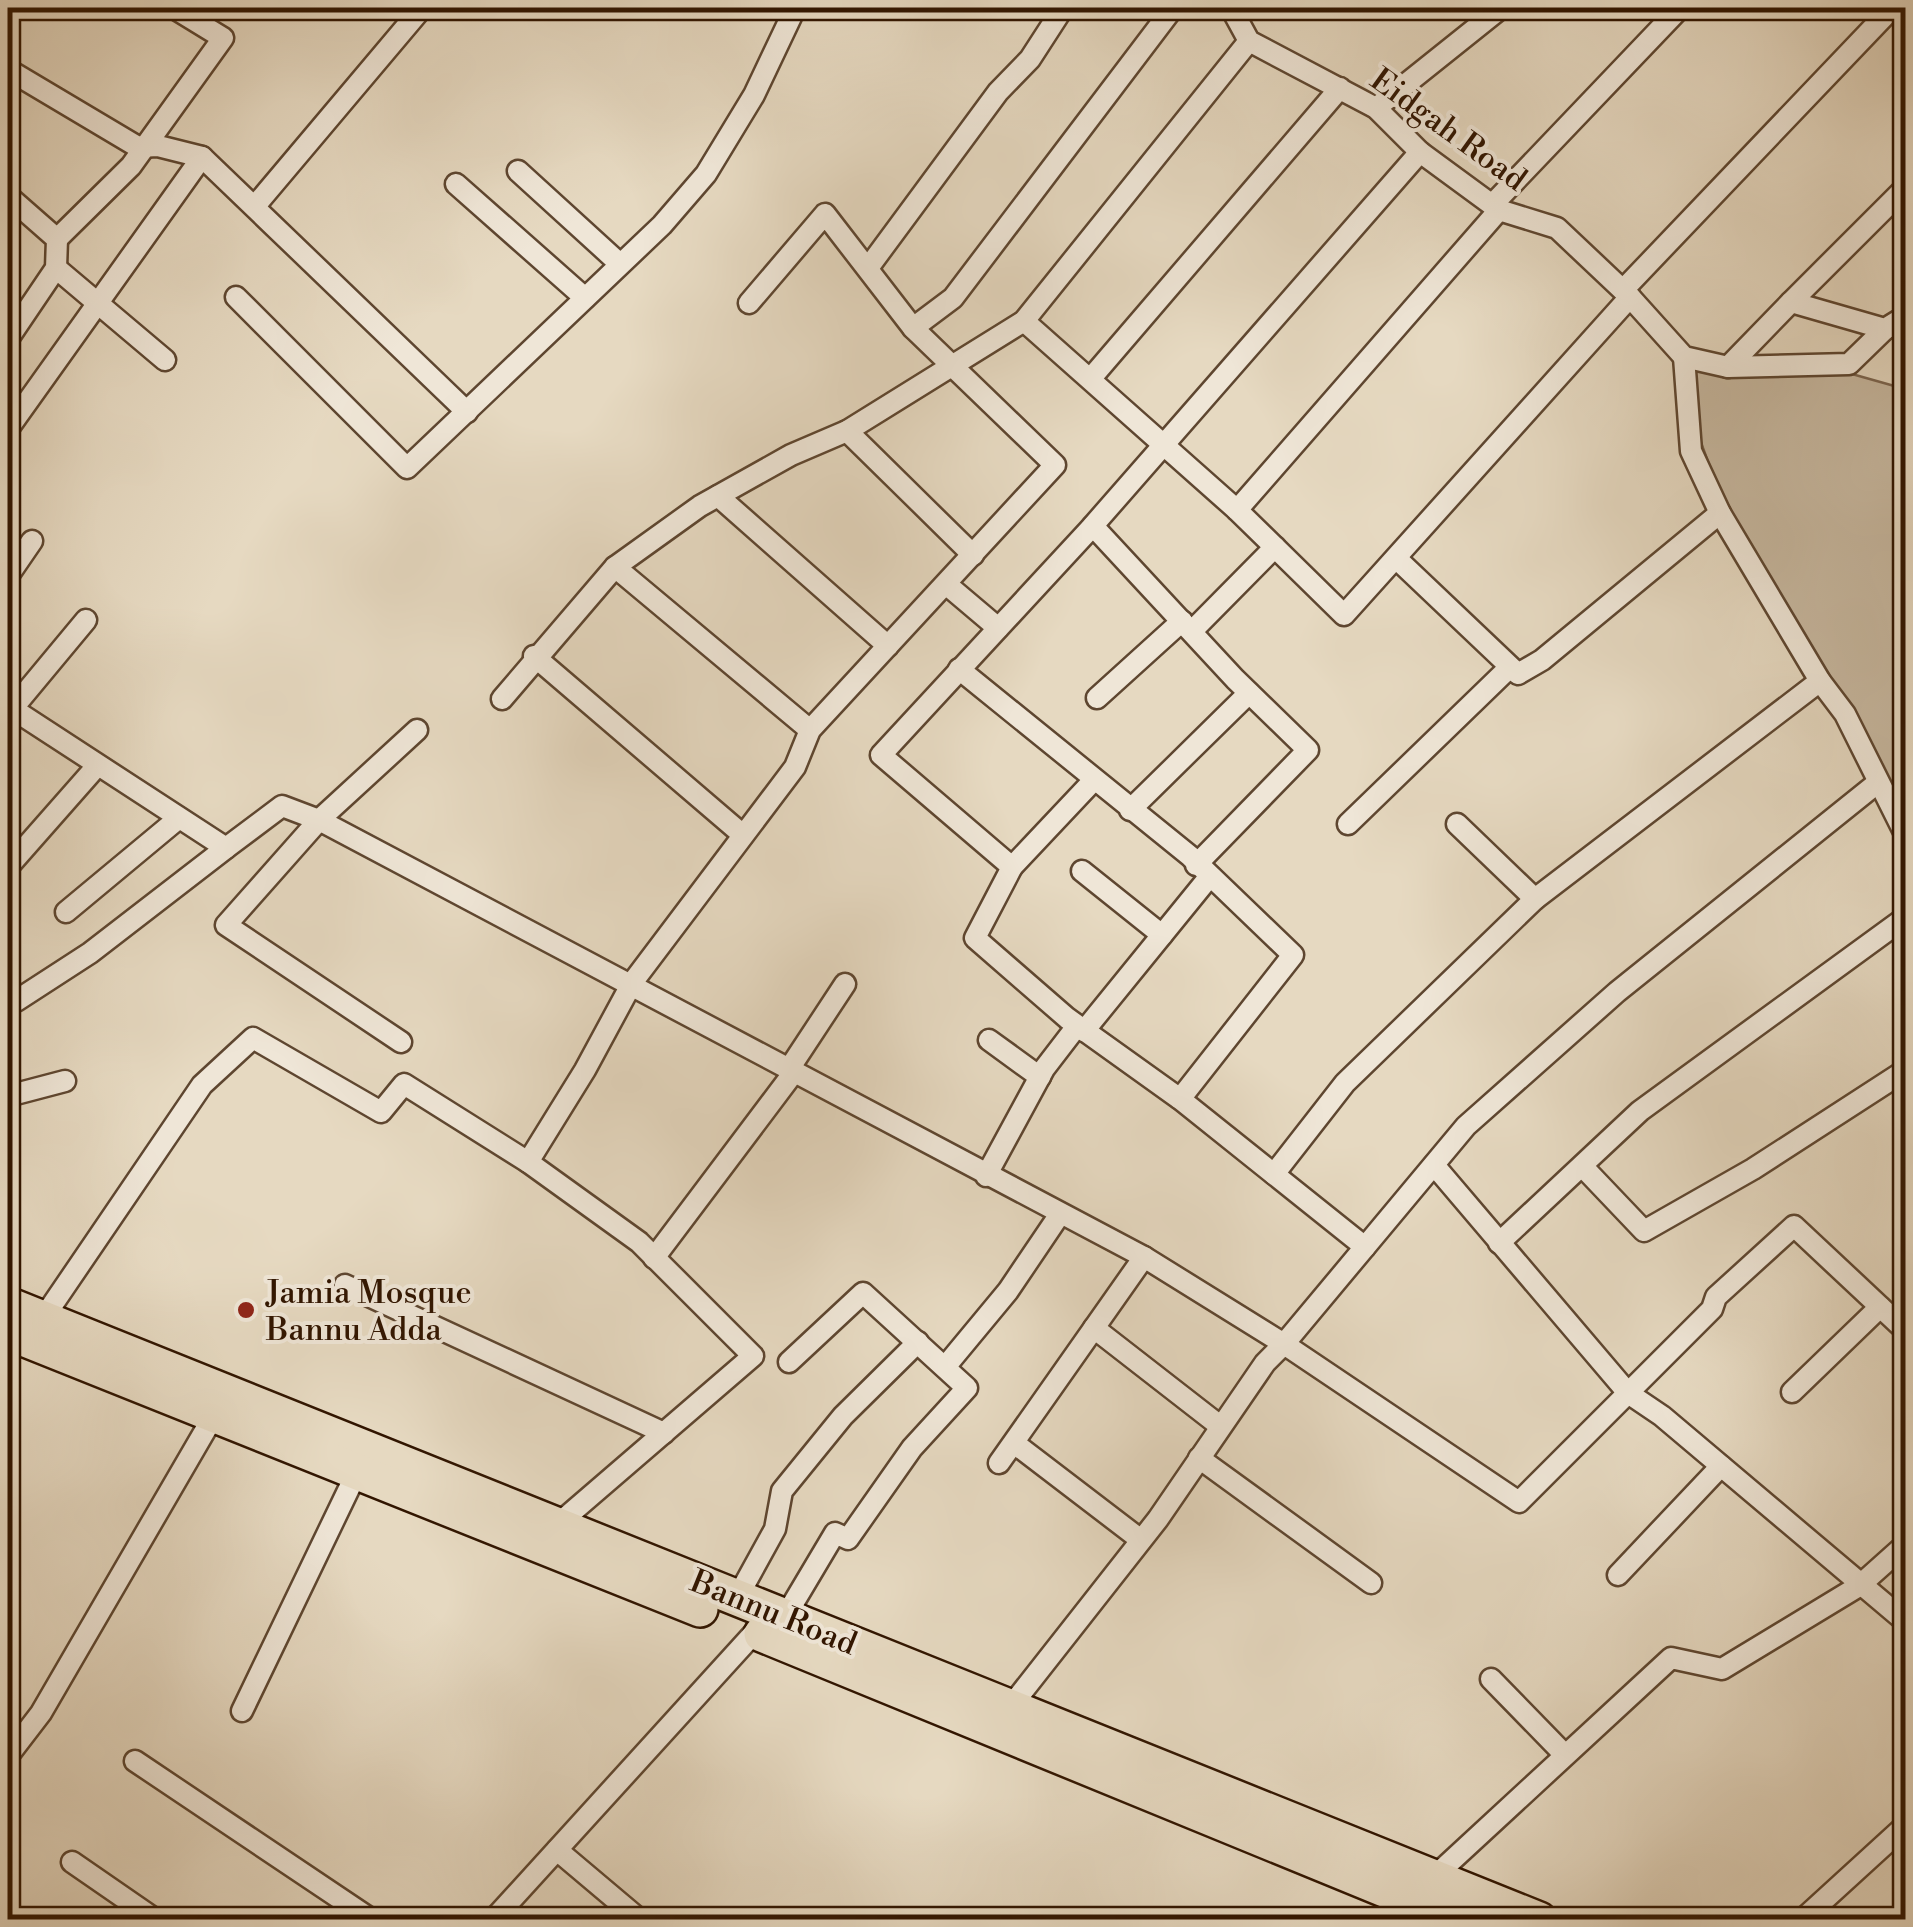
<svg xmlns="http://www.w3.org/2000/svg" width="1913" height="1927" font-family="'Libre Bodoni',serif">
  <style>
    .green { fill: #c7b8a0; stroke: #7c6650; stroke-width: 2.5 }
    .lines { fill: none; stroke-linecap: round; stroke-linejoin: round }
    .minor-casing { stroke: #5e4630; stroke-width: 25 }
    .trunk-casing { stroke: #311500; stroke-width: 40 }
    .minor { stroke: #efe6d7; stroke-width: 20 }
    .trunk { stroke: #e6d9c1; stroke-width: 35 }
    .poi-dot { fill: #8f2418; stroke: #efe6d7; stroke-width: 4 }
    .labels { text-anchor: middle; stroke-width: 8; stroke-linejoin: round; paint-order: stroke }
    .street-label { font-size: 32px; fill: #311500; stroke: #efe6d7 }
    .poi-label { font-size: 32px; fill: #311500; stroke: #efe6d7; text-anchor: start }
  </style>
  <rect width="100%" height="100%" fill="#e6d9c1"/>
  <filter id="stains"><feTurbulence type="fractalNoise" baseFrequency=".002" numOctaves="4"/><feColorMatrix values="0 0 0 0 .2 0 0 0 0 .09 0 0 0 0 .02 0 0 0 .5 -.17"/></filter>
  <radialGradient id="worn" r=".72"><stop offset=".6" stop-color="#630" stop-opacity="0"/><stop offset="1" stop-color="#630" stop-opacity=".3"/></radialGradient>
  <polygon class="green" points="1692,369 1852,374 1905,389 1905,816 1843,696 1781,603 1724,505 1696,429"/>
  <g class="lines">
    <g class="minor-casing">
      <g id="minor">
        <polyline points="1231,8 1249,41 1376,108 1420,152 1499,210 1557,228 1630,297 1684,357 1728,367 1849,364 1885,329"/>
        <polyline points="8,76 12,72 138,147 158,146 202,157 467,412"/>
        <polyline points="1376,108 1501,8"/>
        <polyline points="518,171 620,264"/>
        <polyline points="456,184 585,298"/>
        <polyline points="8,196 57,239 56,268 8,339"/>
        <polyline points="1493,204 1680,8"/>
        <polyline points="255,206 422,8"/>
        <polyline points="57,239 131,166 223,38 174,8"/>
        <polyline points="56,268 165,360"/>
        <polyline points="868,268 998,92 1030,59 1063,8"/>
        <polyline points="1623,290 1892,8"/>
        <polyline points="236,297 407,468 662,225 706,174 754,95 791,17"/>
        <polyline points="1791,302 1906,187"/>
        <polyline points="1024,321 1237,510 1344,615 1630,297"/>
        <polyline points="913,328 953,298 1173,8"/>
        <polyline points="1684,357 1691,451 1720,513 1820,681 1845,714 1906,836"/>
        <polyline points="1728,367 1791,302 1885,329 1906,316"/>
        <polyline points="1092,377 1340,88"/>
        <polyline points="8,429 202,157"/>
        <polyline points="847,431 973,555"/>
        <polyline points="718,496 888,646"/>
        <polyline points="1237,510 1499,210"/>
        <polyline points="1093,526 1235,679 1308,750 1196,865"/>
        <polyline points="1398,560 1518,674 1542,660 1720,513"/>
        <polyline points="8,576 32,541"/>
        <polyline points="946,584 998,628"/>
        <polyline points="1192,631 1275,547"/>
        <polyline points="534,656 743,835"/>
        <polyline points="959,669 1190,856 1293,955 1180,1099"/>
        <polyline points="1097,698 1182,621"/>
        <polyline points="502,699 615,567"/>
        <polyline points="8,706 226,848 282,806 319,820 1144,1257 1284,1344 1365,1247 1180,1099 1067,1018 975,938 1012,867 881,755 1090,529 1420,152"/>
        <polyline points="12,709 86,620"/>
        <polyline points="810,730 615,567 700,506 791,455 847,431 1024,321 1249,41"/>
        <polyline points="1130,810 1249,693"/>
        <polyline points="1348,824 1509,668"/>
        <polyline points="1457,824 1535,899"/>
        <polyline points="8,867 97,766"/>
        <polyline points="1012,867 1093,781"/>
        <polyline points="1082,871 1162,935"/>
        <polyline points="66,912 179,818"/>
        <polyline points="16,1001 90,953 226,848"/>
        <polyline points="1084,1031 1210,876"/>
        <polyline points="989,1040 1040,1077"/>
        <polyline points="401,1042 226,925 319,820 417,730"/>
        <polyline points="789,1069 845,984"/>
        <polyline points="8,1096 65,1081"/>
        <polyline points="1434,1165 1628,1393 1662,1416 1906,1622"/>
        <polyline points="1584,1168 1644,1231 1753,1169 1906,1070"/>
        <polyline points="1274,1174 1345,1083 1535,899 1820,681"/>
        <polyline points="986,1176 1044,1069 1077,1026"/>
        <polyline points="1499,1243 1640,1111 1906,917"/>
        <polyline points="1365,1247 1466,1126 1617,992 1876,784"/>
        <polyline points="654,1258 794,1072"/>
        <polyline points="345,1285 664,1433"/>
        <polyline points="42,1320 202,1085 253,1038 381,1112 404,1084 528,1162"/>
        <polyline points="1094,1328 1220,1426"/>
        <polyline points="945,1367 1008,1291 1060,1214"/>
        <polyline points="1792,1392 1880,1307"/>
        <polyline points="1014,1443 1141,1540"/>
        <polyline points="1199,1458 1371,1583"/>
        <polyline points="999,1463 1144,1257"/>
        <polyline points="558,1524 753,1356 639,1242 528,1162 585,1070 632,983 795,767 810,730 1055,465 913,328 825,214 749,303"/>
        <polyline points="1618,1575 1721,1466"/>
        <polyline points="737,1598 775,1529 782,1491 843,1416 918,1342"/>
        <polyline points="785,1617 835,1533 848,1539 912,1448 967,1388 863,1293 789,1362"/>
        <polyline points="1491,1679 1564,1754"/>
        <polyline points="1011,1706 1158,1519 1265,1363 1284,1344 1519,1502 1712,1309 1716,1297 1794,1226 1906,1331"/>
        <polyline points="242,1711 357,1472"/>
        <polyline points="8,1756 41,1713 213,1417"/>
        <polyline points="135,1761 372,1920"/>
        <polyline points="557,1850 640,1920"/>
        <polyline points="72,1862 156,1920"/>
        <polyline points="1435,1876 1671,1658 1722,1669 1859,1586 1906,1544"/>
        <polyline points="493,1920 756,1631"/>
        <polyline points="1802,1920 1906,1825"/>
      </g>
    </g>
    <g class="trunk-casing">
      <g id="trunk">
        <polyline points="8,1305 1539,1920"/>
        <polyline points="8,1332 700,1609"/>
        <polyline points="762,1634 1460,1920"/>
      </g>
    </g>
    <use href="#minor" class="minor"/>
    <use href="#trunk" class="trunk"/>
  </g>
  <circle class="poi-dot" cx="246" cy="1310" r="10"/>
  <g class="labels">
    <g class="street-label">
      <text transform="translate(1449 129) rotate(36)" y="11">Eidgah Road</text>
      <text transform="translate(774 1612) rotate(22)" y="11">Bannu Road</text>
    </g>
    <g class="poi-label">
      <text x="266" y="1303">Jamia Mosque<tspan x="266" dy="37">Bannu Adda</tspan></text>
    </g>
  </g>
  <rect width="1913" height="1927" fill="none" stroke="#e6d9c1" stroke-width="40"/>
  <rect x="10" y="10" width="1893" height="1907" fill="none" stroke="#311500" stroke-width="5"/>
  <rect x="20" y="20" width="1873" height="1887" fill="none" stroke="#311500" stroke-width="2.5"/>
  <rect width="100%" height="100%" filter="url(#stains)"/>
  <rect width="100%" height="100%" fill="url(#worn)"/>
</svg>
